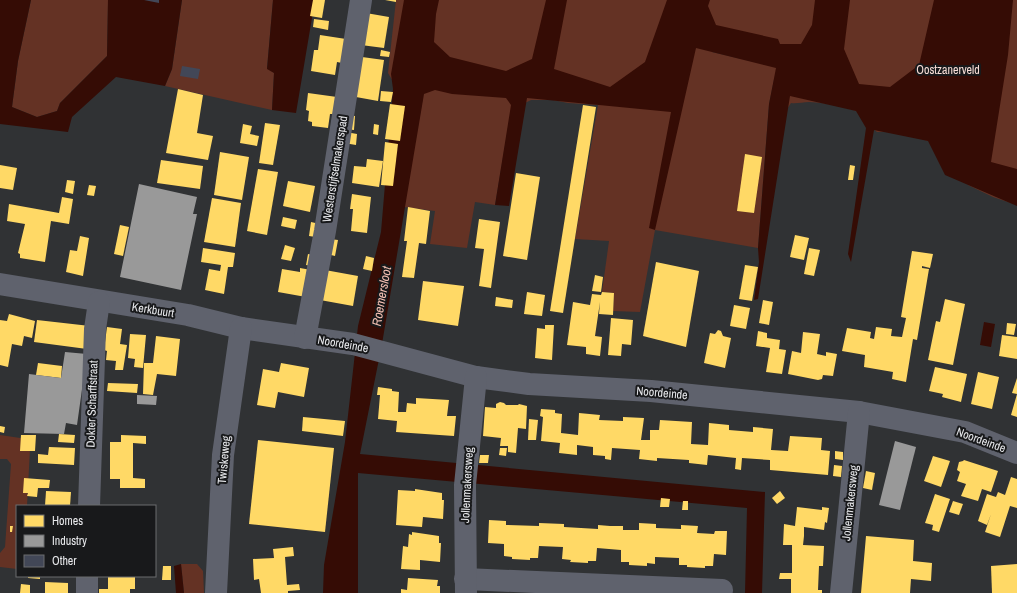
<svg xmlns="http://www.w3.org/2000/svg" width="1017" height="593" font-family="'Archivo Narrow',sans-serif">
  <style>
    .green { fill: #643224; fill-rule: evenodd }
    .water { fill: #350c05 }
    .homes { fill: #ffd966 }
    .industry { fill: #999 }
    .building { fill: #424757 }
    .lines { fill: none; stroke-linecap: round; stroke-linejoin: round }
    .minor { stroke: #5f626d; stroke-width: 22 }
    .labels { text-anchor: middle; stroke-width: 4; stroke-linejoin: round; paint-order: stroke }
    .park-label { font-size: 12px; fill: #f8ddd6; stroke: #18191b }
    .street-label { font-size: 12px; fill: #e8e9ec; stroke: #18191b }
    .water-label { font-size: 13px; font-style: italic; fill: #f5c1b3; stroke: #18191b }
  </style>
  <rect width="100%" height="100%" fill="#303234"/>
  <g class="green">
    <polygon points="31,0 108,0 107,56 60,103 57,111 37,117 12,107 18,61"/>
    <polygon points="182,0 273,0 267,68 274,73 272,110 165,86 172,69"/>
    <path d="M396,0H1017V205L993,197L968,185L969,183L947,148L900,131L877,132L869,125L864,114C847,107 828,103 809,102C803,102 796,104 791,103L785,112L774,80L769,104L758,248L655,230L640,312L613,311L614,293L602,292L609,241L575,239L598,105L568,103L553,100H531L511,110L495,205L475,202L467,248L430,244L435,211L404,207L423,97L397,88L388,73ZM731,45L771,66L712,52Z"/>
    <polygon points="0,435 27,439 30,449 27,506 17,506 17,569 0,567 0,553 5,547 11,464 7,459 0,459"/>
    <polygon points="181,564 197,564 203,571 204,593 184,593"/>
  </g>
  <g class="water">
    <polygon points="0,0 31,0 18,61 12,107 37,117 57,111 60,103 107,56 108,0 182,0 172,69 165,86 116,77 72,117 68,132 0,124"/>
    <polygon points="273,0 315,0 296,113 272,110 274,73 267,69"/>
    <polygon points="404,0 439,0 436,14 434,42 450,57 506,71 532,59 546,0 567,0 554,69 610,87 645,62 667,0 710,0 708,6 716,25 778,39 780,44 801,44 812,25 815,0 850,0 844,49 859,84 890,87 919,65 934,0 1013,0 1008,55 991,162 1017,169 1017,206 945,175 928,141 874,130 851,262 848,254 866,128 856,111 790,96 758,299 754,300 759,262 758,248 769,104 776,68 696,48 655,230 649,228 671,112 527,98 509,206 495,205 511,105 506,98 452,94 435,90 424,94 382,344 360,454 765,492 762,593 745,593 747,508 358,473 358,593 323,593 324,565 345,442 358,326 381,232 393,89 391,74"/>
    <polygon points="984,322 995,324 991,347 980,345"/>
    <polygon points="181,564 184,593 176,593 174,566"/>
  </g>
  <g class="homes">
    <polygon points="313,0 325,0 322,18 310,16"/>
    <polygon points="385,0 396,0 396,2"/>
    <polygon points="366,13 389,17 384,48 361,45"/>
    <polygon points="314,19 329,21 328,30 313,27"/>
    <polygon points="320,35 346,39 342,63 337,62 335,75 311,71 314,50 318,50"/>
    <polygon points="381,50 390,52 389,57 380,56"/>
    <polygon points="362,57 384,60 378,101 356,97"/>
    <polygon points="178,89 203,95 197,133 213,136 208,160 166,153"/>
    <polygon points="381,91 393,92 391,102 380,101"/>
    <polygon points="308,93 337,97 334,114 330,114 328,128 312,126 312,122 308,121 309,111 306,110"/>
    <polygon points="390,104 405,106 400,141 385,139"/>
    <polygon points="583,105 596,107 563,313 550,311"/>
    <polygon points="348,115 355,116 354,130 346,129"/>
    <polygon points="265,123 280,125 273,165 259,163"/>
    <polygon points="243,124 252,126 250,134 259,136 257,146 240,143"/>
    <polygon points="374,124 379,125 378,135 373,134"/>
    <polygon points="346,132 357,134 356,145 344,143"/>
    <polygon points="385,142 398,144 393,186 381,185"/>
    <polygon points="220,152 249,157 242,200 214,195"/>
    <polygon points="745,154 762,157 754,213 737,211"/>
    <polygon points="367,159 383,161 379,187 352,183 354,166 366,167"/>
    <polygon points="161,160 203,166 200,189 157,183"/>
    <polygon points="0,165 17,168 13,190 0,188"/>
    <polygon points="850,165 855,166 853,180 848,180"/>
    <polygon points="258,169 278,172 267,235 247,231"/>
    <polygon points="516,173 540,177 527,260 503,256"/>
    <polygon points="67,180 75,181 73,194 65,192"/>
    <polygon points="288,181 315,186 310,212 283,206"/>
    <polygon points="89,185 96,186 94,196 87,195"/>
    <polygon points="352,194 371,197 367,233 351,231 353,209 350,209"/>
    <polygon points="62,197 73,199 69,224 51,221 45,262 20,258 20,254 18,253 25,224 7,221 9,204 59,213"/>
    <polygon points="212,198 241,203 235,247 204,242"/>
    <polygon points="408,207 430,211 426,244 419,243 414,278 402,277 407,241 404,241"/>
    <polygon points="283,217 297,220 295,229 281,226"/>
    <polygon points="479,219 500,222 491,288 479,286 484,249 475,248"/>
    <polygon points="311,222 324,225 322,238 309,236"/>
    <polygon points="120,225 129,227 123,256 114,254"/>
    <polygon points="795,235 809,238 804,260 790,257"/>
    <polygon points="80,236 89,238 83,276 66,272 70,250 77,251"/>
    <polygon points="330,239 338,240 335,256 327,254"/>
    <polygon points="285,245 295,248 291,261 281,259"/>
    <polygon points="203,248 235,253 233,267 228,267 224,294 205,290 209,269 220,271 221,265 201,262"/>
    <polygon points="809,248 820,250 814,276 804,274"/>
    <polygon points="912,251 933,254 930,268 922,266 922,268 929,269 917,340 913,339 906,382 892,379 893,372 864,367 865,355 842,351 847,328 871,332 870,338 874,339 876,327 892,329 891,336 902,337 906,318 901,317"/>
    <polygon points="308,254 319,256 316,267 306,265"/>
    <polygon points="366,256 374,258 372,271 363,269"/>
    <polygon points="656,262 699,271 686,347 643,336"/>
    <polygon points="745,265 758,267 752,301 739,299"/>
    <polygon points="300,268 311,270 306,297 278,292 282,269 300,272"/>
    <polygon points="325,270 358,276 353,306 320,300"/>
    <polygon points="595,275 603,277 601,292 592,291"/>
    <polygon points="423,281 464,286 458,326 418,320"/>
    <polygon points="527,292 545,295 542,316 524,314"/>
    <polygon points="602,292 614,293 613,315 599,314 600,302 595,336 602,337 600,356 586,354 586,347 567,345 573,302 590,305 592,294 601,295"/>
    <polygon points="496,297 513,300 512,308 495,306"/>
    <polygon points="945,299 965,304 953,365 928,360 936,321 940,322"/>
    <polygon points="763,300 773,302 769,325 759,323"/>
    <polygon points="734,305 750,308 746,329 730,326"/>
    <polygon points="9,314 35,321 32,338 24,336 22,346 12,344 8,367 0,365 0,320 7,321"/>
    <polygon points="611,318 633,320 631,345 622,344 621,356 608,355"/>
    <polygon points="37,320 90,326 87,349 34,342"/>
    <polygon points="1007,323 1016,324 1014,335 1006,334"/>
    <polygon points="545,325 554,325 552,360 535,358 537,328 545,329"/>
    <polygon points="107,327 122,329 120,344 127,345 123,370 115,370 116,361 106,360 107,351 104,350"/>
    <polygon points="718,330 721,331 723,336 731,338 725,368 704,363 710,333 715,334"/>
    <polygon points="758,331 767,333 767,338 780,340 779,349 786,350 782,374 766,372 770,348 756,346"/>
    <polygon points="803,332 820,334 817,354 826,356 826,352 837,354 833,376 823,375 822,379 818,380 788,374 792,351 801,353"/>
    <polygon points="130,334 146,335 143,368 134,367 135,359 128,358"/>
    <polygon points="1002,335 1017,337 1017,359 999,356"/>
    <polygon points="156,336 180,339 176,376 157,374 153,395 143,394 144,363 153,363"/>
    <polygon points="38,363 62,366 61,378 36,375"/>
    <polygon points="281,363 309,368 304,397 278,392 275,408 257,405 263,369 279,372"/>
    <polygon points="935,367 967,374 961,402 942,397 943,394 929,391"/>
    <polygon points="978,372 999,377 992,409 971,404"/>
    <polygon points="1017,378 1017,417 1011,415 1017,394 1012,393"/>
    <polygon points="108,383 138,384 137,393 107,391"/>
    <polygon points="378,387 392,389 392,391 399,392 398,412 406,412 407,403 416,404 416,398 449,400 447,416 456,416 454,436 396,432 397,421 378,419 380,395 377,395"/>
    <polygon points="500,402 504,403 506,405 518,405 519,404 527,406 526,429 518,428 516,453 508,452 508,446 500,446 501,438 483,436 485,407 496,408 496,404"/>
    <polygon points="541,409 555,410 555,413 562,414 561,433 578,435 579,413 600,415 599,420 623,421 623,417 644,418 641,440 650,440 650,430 659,430 660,420 692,422 691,444 708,445 709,423 729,425 729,430 753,432 753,427 773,429 771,450 788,451 790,436 822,438 821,450 830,451 828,475 770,470 770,460 742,458 741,470 735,469 736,458 708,455 707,465 689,463 689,460 657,458 657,461 639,459 640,450 612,448 611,460 605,459 605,456 593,455 593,447 577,445 577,455 559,453 560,443 541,441 543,417 540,416"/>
    <polygon points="303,417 345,421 343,436 302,431"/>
    <polygon points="529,419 538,420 536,440 528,440"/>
    <polygon points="0,426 5,427 4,433 0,432"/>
    <polygon points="59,434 75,435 74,443 58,442"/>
    <polygon points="21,435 36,435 35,451 20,451"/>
    <polygon points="121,435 146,436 146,444 133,443 133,478 145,479 145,488 120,488 120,479 110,479 110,442 121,442"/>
    <polygon points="258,440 334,448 325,532 249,524"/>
    <polygon points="49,447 75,448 74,465 38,463 38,454 48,455"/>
    <polygon points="500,448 507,448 506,456 499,455"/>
    <polygon points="835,451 843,452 843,460 835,459"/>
    <polygon points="480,455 489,455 488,463 479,463"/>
    <polygon points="933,456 950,461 941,487 924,481"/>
    <polygon points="964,460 998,471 991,492 982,489 978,501 961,496 966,484 957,481 960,472 957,470 959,462 963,461"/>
    <polygon points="834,465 842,466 841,477 833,476"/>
    <polygon points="866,471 875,473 872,490 863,488"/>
    <polygon points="1011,477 1017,479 1017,508 1010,506 1000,537 985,532 991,514 987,525 978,521 987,494 996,497 998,492 1005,495"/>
    <polygon points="24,478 50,480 49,488 38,488 37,497 27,496 28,493 23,493"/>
    <polygon points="415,489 442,493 442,500 444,500 443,519 423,517 422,527 396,525 398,490 415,491"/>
    <polygon points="46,491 71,492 70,506 45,506"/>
    <polygon points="780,491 785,498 777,504 772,498"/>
    <polygon points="935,494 950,499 939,532 932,530 933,525 925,523"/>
    <polygon points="661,498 670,499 669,507 660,507"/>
    <polygon points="683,501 688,501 688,510 682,510"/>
    <polygon points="953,501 963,504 959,515 949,512"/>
    <polygon points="797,507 822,510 822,507 829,508 827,523 825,522 824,530 804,527 804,536 803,545 824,546 823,566 819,566 818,590 822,590 822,593 791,593 791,579 779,579 780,573 792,573 792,545 783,545 784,524 795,526"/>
    <polygon points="489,520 506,521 506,525 539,526 539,523 564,524 564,527 598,529 598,525 610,526 623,526 623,530 639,530 639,523 656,524 656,528 681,529 681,525 698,526 697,533 714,534 715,531 727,531 726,555 714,554 713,566 705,566 705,568 687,567 687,565 679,565 679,558 655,557 655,564 647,563 647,566 629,565 629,562 621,562 621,550 597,548 596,561 588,561 588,563 570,562 571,560 562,559 563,547 539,546 538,558 530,558 530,560 512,559 512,557 504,556 504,544 488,543"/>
    <polygon points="10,526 13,526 12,532 10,532"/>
    <polygon points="412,532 439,536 439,543 441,543 440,562 420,560 420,570 401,569 403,546 408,547 409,534 412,535"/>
    <polygon points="866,536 914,540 913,561 932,563 931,581 911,579 910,593 861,593"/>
    <polygon points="293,547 294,556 285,557 287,585 299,584 300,590 288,591 288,593 261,593 259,579 254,580 253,559 274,558 273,549"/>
    <polygon points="1017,564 1017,593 992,593 991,566"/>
    <polygon points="163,566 171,566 171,580 162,580"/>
    <polygon points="28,576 40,576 40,579 28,578"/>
    <polygon points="108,576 135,576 135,589 130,589 130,593 99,593 99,589 108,589"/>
    <polygon points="408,578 438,580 437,586 440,586 440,593 401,593 401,589 407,590"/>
    <polygon points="45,582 68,583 68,593 45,593"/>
    <polygon points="21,584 30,585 30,593 20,593"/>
  </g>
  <g class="industry">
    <polygon points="139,184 197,197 193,214 197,214 181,290 120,277"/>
    <polygon points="65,352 87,354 77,425 66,423 64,434 24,433 29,374 61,378"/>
    <polygon points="137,395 157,396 156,405 137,404"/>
    <polygon points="895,441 916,447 900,510 879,505"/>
  </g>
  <g class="building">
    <polygon points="144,0 159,0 159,3"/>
    <polygon points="182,66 200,69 198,79 180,76"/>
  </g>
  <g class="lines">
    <g class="minor">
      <polyline points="0,284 188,315 241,328 353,344 476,377 529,384 651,391 859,412 965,432 1017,453"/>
      <polyline points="305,338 325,231 361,0"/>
      <polyline points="89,506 95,329 99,302"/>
      <polyline points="465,579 722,590"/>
      <polyline points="87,593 87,576"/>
      <polyline points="216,593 223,455 241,328"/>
      <polyline points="466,593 465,485 476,377"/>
      <polyline points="841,593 859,412"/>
    </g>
  </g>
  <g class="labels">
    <g class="park-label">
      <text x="948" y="74">Oostzanerveld</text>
    </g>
    <g class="street-label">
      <text transform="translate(335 169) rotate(-81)" y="4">Westerstijfselmakerspad</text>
      <text transform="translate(153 310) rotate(9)" y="4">Kerkbuurt</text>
      <text transform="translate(343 344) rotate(10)" y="4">Noordeinde</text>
      <text transform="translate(662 393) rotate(5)" y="4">Noordeinde</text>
      <text transform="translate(92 404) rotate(-88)" y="4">Dokter Scharffstraat</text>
      <text transform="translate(981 440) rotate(20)" y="4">Noordeinde</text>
      <text transform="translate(224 460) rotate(-85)" y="4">Twiskeweg</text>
      <text transform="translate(467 485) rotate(-87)" y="4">Jollenmakersweg</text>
      <text transform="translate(850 503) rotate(-84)" y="4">Jollenmakersweg</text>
    </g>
    <g class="water-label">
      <text transform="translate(381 296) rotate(-80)" y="5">Roemersloot</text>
    </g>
  </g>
  <rect x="16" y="505" width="140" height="72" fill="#18191b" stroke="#6b6c6f"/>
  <rect x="24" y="515" width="20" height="12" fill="#ffd966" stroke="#6b6c6f"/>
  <text x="52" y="525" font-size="12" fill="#e8e9ec">Homes</text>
  <rect x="24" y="535" width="20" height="12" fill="#999999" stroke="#6b6c6f"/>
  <text x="52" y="545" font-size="12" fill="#e8e9ec">Industry</text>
  <rect x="24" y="555" width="20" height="12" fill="#424757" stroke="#6b6c6f"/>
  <text x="52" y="565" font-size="12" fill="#e8e9ec">Other</text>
</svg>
